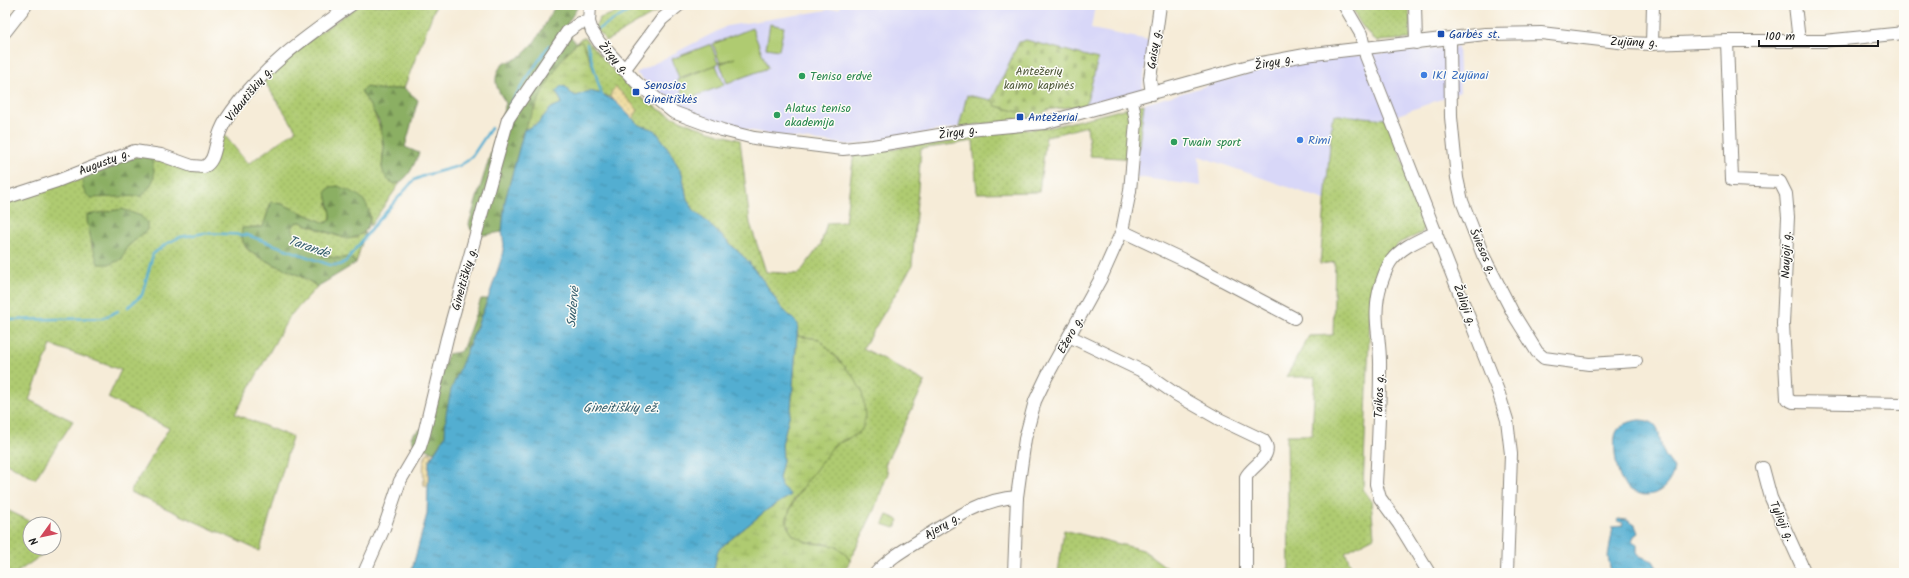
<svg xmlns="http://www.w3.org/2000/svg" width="1909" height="578" font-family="Kalam,sans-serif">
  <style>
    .built { fill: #d8d7f8 }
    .green { fill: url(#green-dots); stroke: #667446; fill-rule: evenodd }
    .forest { fill: url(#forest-firs); stroke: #546640 }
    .wetland { fill: url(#wetland-marsh); stroke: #667446 }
    .sand { fill: url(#sand-dots); stroke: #857b5d }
    .cemetery { fill: url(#cemetery-stones); stroke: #667446 }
    .pitch { fill: #afcb71; stroke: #667446 }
    .water { fill: url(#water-ripples); stroke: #386576 }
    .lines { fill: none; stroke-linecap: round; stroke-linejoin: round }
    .stream { stroke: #53aed1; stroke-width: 2.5 }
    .minor-casing { stroke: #89847a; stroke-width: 14 }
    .minor { stroke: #fff; stroke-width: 12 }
    .transit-dot { fill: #1a4fb4; stroke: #fdfcf7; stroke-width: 1.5 }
    .shop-dot { fill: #3f7fe0; stroke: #fdfcf7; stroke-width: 1.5 }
    .leisure-dot { fill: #2e9e5b; stroke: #fdfcf7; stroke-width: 1.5 }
    .labels { text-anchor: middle; stroke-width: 3; stroke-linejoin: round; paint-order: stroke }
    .transit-label { font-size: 12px; fill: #164399; stroke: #fdfcf7; text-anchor: start }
    .street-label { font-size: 12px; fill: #1c1c1c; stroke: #fdfcf7 }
    .park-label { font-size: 12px; fill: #4f593a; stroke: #fdfcf7 }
    .shop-label { font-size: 12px; fill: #366cbe; stroke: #fdfcf7; text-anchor: start }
    .leisure-label { font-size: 12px; fill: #27864d; stroke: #fdfcf7; text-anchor: start }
    .water-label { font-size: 13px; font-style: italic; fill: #355e6d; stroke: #fdfcf7 }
  </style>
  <defs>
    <pattern id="green-dots" width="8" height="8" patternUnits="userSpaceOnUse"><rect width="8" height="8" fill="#afcb71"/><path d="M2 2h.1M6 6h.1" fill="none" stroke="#96ae61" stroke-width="1.8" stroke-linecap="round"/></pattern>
    <pattern id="forest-firs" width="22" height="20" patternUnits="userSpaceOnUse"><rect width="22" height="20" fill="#8baf63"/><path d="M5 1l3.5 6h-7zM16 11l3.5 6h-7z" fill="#718e51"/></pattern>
    <pattern id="wetland-marsh" width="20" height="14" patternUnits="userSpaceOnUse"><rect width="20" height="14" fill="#afcb71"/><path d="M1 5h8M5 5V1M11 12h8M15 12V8" fill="none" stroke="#96ae61"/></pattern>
    <pattern id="sand-dots" width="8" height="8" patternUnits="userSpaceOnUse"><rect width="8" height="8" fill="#eeda9e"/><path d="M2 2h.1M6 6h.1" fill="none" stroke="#ccba88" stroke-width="1.8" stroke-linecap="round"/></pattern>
    <pattern id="cemetery-stones" width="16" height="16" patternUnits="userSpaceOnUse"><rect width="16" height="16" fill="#afcb71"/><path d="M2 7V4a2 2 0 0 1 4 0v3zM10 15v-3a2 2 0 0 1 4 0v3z" fill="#96ae61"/></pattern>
    <pattern id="water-ripples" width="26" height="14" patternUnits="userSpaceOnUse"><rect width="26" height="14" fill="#53aed1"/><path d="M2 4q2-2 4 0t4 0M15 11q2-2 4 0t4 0" fill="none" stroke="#448da9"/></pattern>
  </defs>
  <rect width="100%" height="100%" fill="#fdfcf7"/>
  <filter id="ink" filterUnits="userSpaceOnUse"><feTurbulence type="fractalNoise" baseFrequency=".025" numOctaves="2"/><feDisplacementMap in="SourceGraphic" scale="8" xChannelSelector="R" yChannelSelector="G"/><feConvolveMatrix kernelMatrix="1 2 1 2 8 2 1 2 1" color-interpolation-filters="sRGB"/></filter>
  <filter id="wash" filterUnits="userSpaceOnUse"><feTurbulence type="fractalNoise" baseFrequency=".012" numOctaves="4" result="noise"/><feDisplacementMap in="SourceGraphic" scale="16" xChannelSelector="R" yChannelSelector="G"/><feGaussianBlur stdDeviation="0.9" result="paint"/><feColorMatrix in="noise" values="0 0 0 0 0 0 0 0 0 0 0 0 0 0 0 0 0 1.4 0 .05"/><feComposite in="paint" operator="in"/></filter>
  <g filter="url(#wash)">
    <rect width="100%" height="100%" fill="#f6ecd8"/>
    <g class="built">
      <polygon points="841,5 1095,5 1091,29 1149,40 1142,90 1086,105 1098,59 1019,42 992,100 967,95 959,127 851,145 772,135 716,123 686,111 665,98 636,73 727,26 840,8"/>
      <polygon points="1458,47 1460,92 1387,119 1334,116 1332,120 1325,200 1199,156 1201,186 1136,177 1144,104 1254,72 1286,65 1347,56"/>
    </g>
    <g class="green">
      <path d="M360,5H436L404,88L383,90L366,87L362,91C379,122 385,131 382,168L395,184L400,183L370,226V215L327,202L331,213V220L325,223L282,204L271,202L263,227H249L241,236C243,240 244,245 246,248C260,263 298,270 317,287L289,317L235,414L292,437L260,551L130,492L169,428L108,398L121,370L51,345L29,400L73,421L35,479L5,462V202L84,175L83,188L151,157L198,172L222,132L248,164L296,130L262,78L319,33ZM87,219L147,230L127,247L92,248L91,232Z"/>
      <polygon points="631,5 668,5 606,41 595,27 600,18 620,11"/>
      <path d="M1353,5H1409L1411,39L1378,41C1369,37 1352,15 1353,5Z"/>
      <path d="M581,38H585L588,41C604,60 621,81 641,97C670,120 705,130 740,140L750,223L766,272L799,274L821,244L827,223L845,222L854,153L895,149L973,134L1052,127L1144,104L1137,159L1090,156L1087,126L1046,137L1039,192L977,193L973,141L921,149L912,266L863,348L925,382L885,465L888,473L874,510L850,561C846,555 842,549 835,546C827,543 816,544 808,542C774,533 790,506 803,487C811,476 825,452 835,445C838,442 844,441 848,439L854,377L819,339L797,336L798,324L780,306L765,283L747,260L694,210L687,199L682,173L666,145L655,130L639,125L610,97L602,94C598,84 587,46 581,42L576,43Z"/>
      <polygon points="967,95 992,100 996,106 1039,117 959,127"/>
      <polygon points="1338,115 1387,119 1426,222 1422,233 1399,243 1385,260 1375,280 1370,316 1363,489 1371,500 1374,537 1345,552 1354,573 1289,573 1287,435 1312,435 1315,377 1286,377 1309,336 1333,335 1335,262 1320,264 1332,120 1334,116"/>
      <path d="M300,222L337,236L355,238L365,232L356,263C351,255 344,259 336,258C327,258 303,243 296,237C294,235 293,232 292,229L295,223Z"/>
      <polygon points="5,509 36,524 30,524 30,548 52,548 16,573 5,573"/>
      <polygon points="1064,530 1143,550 1174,573 1058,573"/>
    </g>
    <g class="forest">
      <path d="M556,5H579L567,24L571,37L576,43L567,52L553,75L524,130L505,201L502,232L484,235L471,230L469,224L506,103C496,88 491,79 503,63C531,60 543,26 556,5Z"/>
      <path d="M366,87L383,90L404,88L418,100L405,147L419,153C414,165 408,181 395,184L388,180L384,174L382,168L384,147L379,121L361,91Z"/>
      <path d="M141,155L151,157C156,177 156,180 142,196L91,198C83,194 80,183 84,175Z"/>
      <path d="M338,186C347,190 359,193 365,202C376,220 367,237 347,239L300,222L295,223L292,229C296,240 322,256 335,258C340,259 345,257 350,257L356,263L317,287C298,270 262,264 247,248C242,242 241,235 242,228L263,227L271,202L282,204L325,223L331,220C332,210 327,202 326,192L330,187Z"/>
      <path d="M122,209L141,216L147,222V230L127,247L122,259L111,264H98C95,254 86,223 87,215Z"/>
      <polygon points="481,299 488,299 468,347 446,426 445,436 434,452 414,444 411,437 413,434 423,428 448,354 459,352 463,348"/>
    </g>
    <g class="wetland">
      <path d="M581,41C585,45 599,85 602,94L589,91L576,96L569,92L566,87L557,94L562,103L551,108L537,124L524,130C534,111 562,47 581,41Z"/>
      <path d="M797,336L819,339L854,377L862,392L865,413L863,427L859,433L834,445L794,499L787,517V526L793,535L806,542L835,546L844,552L850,561L843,573H712C717,565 714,556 720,548L768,509L790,496L781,486L779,478L783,461L782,444L791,409Z"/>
    </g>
    <g class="sand">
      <polygon points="616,87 638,110 632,120 610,97 612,91"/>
      <path d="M428,452L433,454C427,465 428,474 429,486L424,485C424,472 421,463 428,452Z"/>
    </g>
    <polygon class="cemetery" points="1026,40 1098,59 1086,105 1047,110 1039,117 996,106 992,100 1019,42"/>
    <g class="pitch">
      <polygon points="770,24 784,27 779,50 766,48"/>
      <polygon points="752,28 768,68 727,83 720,64 735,58 720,63 713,44"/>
      <polygon points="711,44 718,64 679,78 672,59"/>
      <polygon points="716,65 724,85 685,100 677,80"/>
      <polygon points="887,515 899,520 895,528 883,524"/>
    </g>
    <g class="water">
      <path d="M561,86L566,87L569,92L576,96L589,91L602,94L616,102L639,125L655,130L666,145L682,173L687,199L694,210L747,260L765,283L780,306L798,324L791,409L782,444L783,461L779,478L781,486L790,494V496L768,509L720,548C714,556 717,565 712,573H411L427,514L429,461L445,436L446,414L451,390L488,299L501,260L504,245L502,232L505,201L524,130L537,124L551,108L562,103L556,91Z"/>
      <path d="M1639,420C1665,421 1656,436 1664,453C1666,459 1672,463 1674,469C1668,496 1639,505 1622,481C1617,475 1612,442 1616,433C1619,425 1631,421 1639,420Z"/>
      <polygon points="1618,519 1627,520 1635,525 1638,533 1634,536 1632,541 1637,544 1637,555 1653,561 1660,573 1611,572 1608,557 1613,527 1622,526 1623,523 1617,521"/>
    </g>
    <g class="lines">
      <g class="stream">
        <polyline points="598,29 640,5"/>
        <polyline points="587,44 602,96"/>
        <polyline points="510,104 549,45"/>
        <polyline points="128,307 142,295 153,254 166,244 180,237 205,233 247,235 330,265 340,265 346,261 376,223 414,180 426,175 459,166 467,161 473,155 491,128"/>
        <polyline points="5,320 103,318 118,311"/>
      </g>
    </g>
  </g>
  <g filter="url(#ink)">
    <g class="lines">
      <g class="minor-casing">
        <g id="minor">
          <polyline points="590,5 589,22 592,31 599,42 637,83 673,112 722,130 754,138 843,149 873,146 969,130 1044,123 1256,64 1305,55 1485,34 1541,33 1627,43 1652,44 1727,41 1824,41 1904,33"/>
          <polyline points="1344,5 1361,34 1366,56 1498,391 1507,420 1511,454 1507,573"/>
          <polyline points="1415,5 1416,43"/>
          <polyline points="1795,5 1799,41"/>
          <polyline points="5,32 26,5"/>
          <polyline points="1450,39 1451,117 1457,178 1462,201 1483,255 1514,315 1537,352 1544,358 1589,364 1636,361"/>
          <polyline points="1727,41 1732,180 1780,182 1786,194 1788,217 1783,324 1787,399 1793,402 1904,404"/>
          <polyline points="1652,44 1653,5"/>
          <polyline points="624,70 662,19 679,5"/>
          <polyline points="1152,94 1150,79 1160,5"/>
          <path d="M5,198L57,181L134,151L161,155L192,166L204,167C215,161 214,149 218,138C221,128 226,119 232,111C265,65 306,37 351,5"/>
          <polyline points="1122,231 1186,261 1294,318"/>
          <path d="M1069,336L1144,372L1177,395L1219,419L1263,440C1276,456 1252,465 1246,477V573"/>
          <polyline points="1763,468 1771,498 1805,573"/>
          <polyline points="364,573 384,528 400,481 420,447 424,434 447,338 508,119 567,32 580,23 589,22"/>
          <path d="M876,573C888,559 904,550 920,540C948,522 983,498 1017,497"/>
          <polyline points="1014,573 1017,497 1025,439 1035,401 1047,376 1101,278 1122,231 1130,191 1136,122 1132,100"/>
          <path d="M1429,573L1399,524L1380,498L1376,484C1378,446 1380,407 1380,368C1381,336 1371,317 1381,284C1384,276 1386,268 1391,261C1402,246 1420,240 1436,232"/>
        </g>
      </g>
      <use href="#minor" class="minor"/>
    </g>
  </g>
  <g class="transit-dot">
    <rect x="1437" y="30" width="8" height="8" rx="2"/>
    <rect x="632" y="88" width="8" height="8" rx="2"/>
    <rect x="1016" y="113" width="8" height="8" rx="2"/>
  </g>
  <g class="shop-dot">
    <circle cx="1424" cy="75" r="4"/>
    <circle cx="1300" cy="140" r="4"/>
  </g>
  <g class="leisure-dot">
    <circle cx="802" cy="76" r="4"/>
    <circle cx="777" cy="115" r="4"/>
    <circle cx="1174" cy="142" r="4"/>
  </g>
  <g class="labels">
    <g class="transit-label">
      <text x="1449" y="38">Garbės st.</text>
      <text x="644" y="89">Senosios<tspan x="644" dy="14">Gineitiškės</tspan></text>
      <text x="1028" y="121">Antežeriai</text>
    </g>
    <g class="street-label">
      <text transform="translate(1634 42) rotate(2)" y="4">Zujūnų g.</text>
      <text transform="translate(1154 49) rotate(-82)" y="4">Gaisų g.</text>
      <text transform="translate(614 58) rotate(48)" y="4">Žirgų g.</text>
      <text transform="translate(1274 62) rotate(-11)" y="4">Žirgų g.</text>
      <text transform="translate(249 94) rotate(-51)" y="4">Vidautiškių g.</text>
      <text transform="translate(958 132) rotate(-9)" y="4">Žirgų g.</text>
      <text transform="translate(104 162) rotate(-21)" y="4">Augustų g.</text>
      <text transform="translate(1483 251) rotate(66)" y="4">Šviesos g.</text>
      <text transform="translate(1786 255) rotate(-88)" y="4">Naujoji g.</text>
      <text transform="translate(464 279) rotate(-74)" y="4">Gineitiškių g.</text>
      <text transform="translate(1465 305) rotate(69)" y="4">Žalioji g.</text>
      <text transform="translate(1070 335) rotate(-61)" y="4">Ežero g.</text>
      <text transform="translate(1379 396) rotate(-88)" y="4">Taikos g.</text>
      <text transform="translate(1782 521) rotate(65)" y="4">Tylioji g.</text>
      <text transform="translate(942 526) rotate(-32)" y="4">Ajerų g.</text>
    </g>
    <g class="park-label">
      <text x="1039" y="75">Antežerių<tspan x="1039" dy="14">kaimo kapinės</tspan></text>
    </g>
    <g class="shop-label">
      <text x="1432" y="79">IKI Zujūnai</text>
      <text x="1308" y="144">Rimi</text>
    </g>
    <g class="leisure-label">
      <text x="810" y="80">Teniso erdvė</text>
      <text x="785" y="112">Alatus teniso<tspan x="785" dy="14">akademija</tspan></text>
      <text x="1182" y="146">Twain sport</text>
    </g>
    <g class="water-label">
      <text transform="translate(309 246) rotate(19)" y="5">Tarandė</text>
      <text transform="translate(572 307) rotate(-85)" y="5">Sudervė</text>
      <text x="621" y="412">Gineitiškių ež.</text>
    </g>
  </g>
  <rect width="1909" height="578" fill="none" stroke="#fdfcf7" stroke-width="20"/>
  <g transform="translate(42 536) rotate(237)"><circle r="19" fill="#fdfcf7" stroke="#a3a29f"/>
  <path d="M0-3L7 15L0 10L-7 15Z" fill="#d1495b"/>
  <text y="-6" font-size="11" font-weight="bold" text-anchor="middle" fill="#1c1c1c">N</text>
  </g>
  <path d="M1759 40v6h119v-6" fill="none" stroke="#1c1c1c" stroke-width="2"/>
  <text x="1765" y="40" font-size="12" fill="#1c1c1c" stroke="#fdfcf7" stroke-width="3" paint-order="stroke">100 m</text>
</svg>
